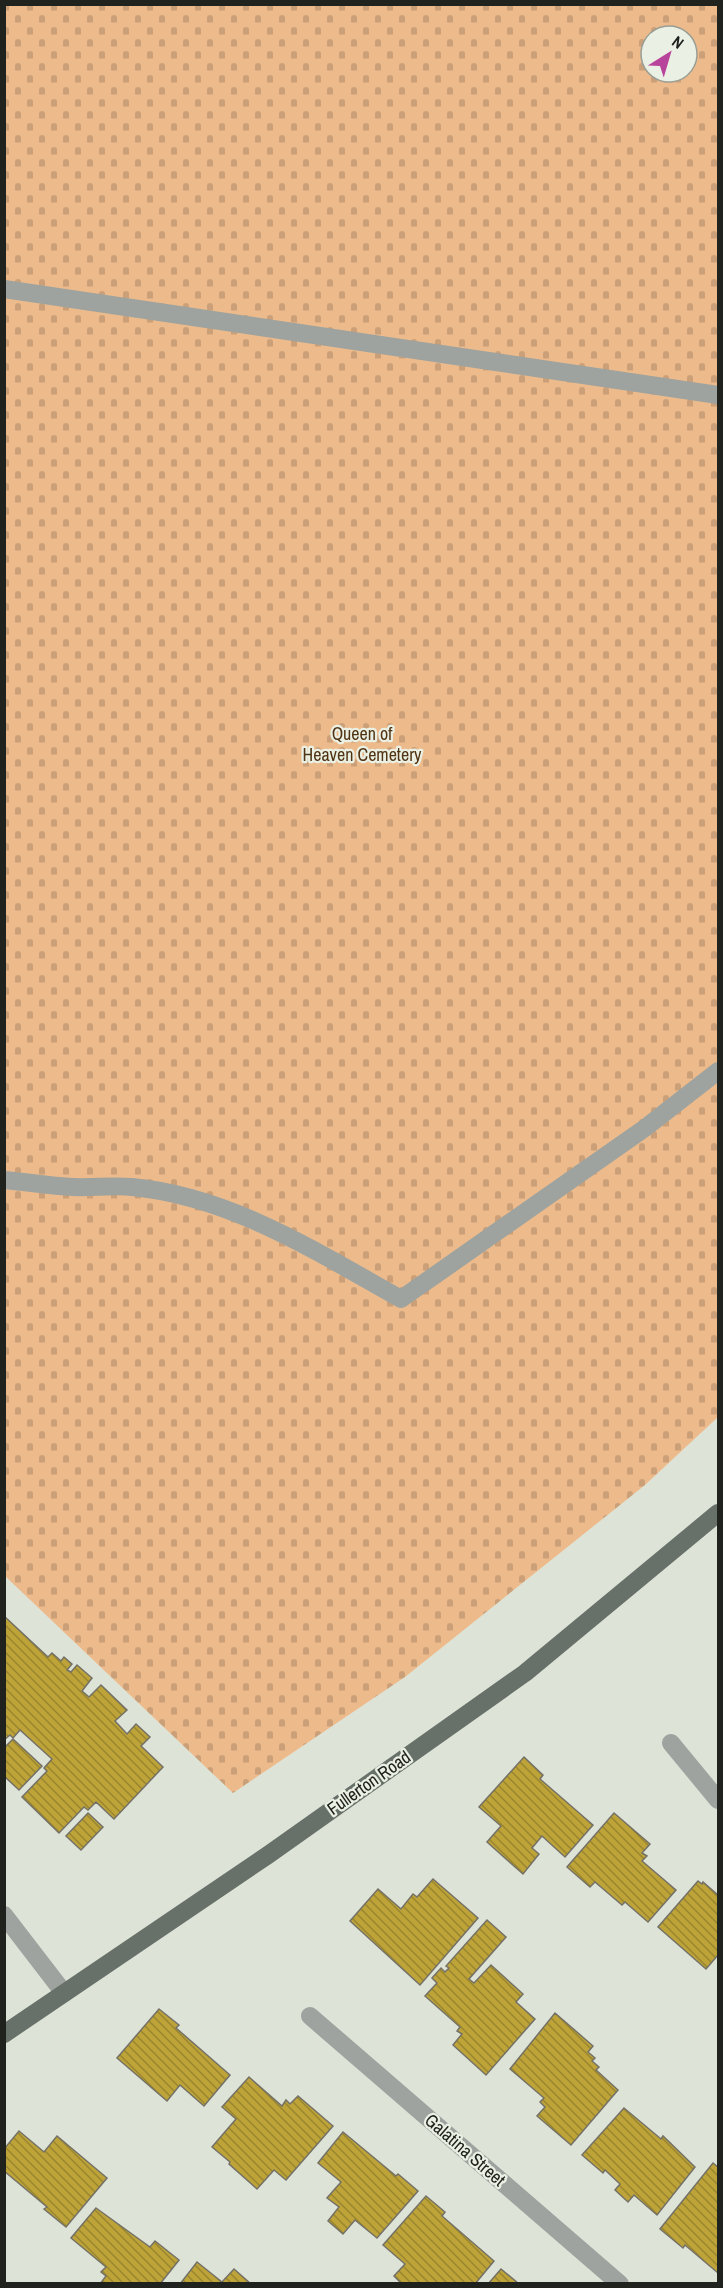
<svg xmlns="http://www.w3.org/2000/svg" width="723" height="2288" font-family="'Archivo Narrow',sans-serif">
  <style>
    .cemetery { fill: url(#cemetery-stones); fill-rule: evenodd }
    .building { fill: url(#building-back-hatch); stroke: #747166; stroke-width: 1.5 }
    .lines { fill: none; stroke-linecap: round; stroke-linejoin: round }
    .minor { stroke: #9ea39f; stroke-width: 18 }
    .major { stroke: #677069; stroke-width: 18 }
    .labels { text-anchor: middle; stroke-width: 4.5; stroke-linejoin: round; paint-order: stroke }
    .park-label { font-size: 18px; fill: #503312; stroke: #ebf0e4 }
    .street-label { font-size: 18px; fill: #20221e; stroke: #ebf0e4 }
  </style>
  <defs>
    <pattern id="cemetery-stones" width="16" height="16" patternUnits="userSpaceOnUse" patternTransform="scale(1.5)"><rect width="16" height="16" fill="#edbb8b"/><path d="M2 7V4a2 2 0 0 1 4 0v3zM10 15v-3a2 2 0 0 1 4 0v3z" fill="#cba078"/></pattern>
    <pattern id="building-back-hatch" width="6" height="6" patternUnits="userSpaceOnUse" patternTransform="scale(1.5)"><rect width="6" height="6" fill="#bea438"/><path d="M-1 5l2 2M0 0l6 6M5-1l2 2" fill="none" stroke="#9a852f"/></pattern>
  </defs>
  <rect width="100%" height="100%" fill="#dee3d7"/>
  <path class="cemetery" d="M4,5H718V1417L645,1485L405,1677L233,1793L5,1576ZM651,36H687V72H651Z"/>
  <g class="building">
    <polygon points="4,1616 48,1657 52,1653 61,1661 64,1657 72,1664 67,1670 71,1672 77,1665 92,1678 82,1691 89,1697 101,1685 127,1710 115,1721 127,1734 136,1724 150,1737 141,1746 163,1767 114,1819 96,1802 88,1810 84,1807 59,1833 22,1797 47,1771 44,1768 52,1759 20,1730 13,1738 10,1735 4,1740"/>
    <polygon points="13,1739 42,1766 19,1790 4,1776 4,1748"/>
    <polygon points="524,1757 543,1775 540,1779 593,1825 565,1857 542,1836 532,1848 539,1854 523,1874 487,1842 501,1826 479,1807"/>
    <polygon points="88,1813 103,1827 81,1850 66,1836"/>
    <polygon points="614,1813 650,1844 642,1853 647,1856 642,1861 676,1890 648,1922 625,1902 622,1905 595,1882 590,1887 567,1867"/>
    <polygon points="433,1879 478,1918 420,1985 350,1921 378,1889 401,1909 413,1894 417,1897"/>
    <polygon points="698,1881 702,1884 703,1882 718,1895 718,1955 706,1969 658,1927"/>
    <polygon points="487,1920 506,1937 469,1979 474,1983 491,1965 523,1994 516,2002 535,2019 486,2075 453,2045 462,2034 457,2031 460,2027 425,1996 437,1983 432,1978 441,1968 445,1972 449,1968 446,1966"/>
    <polygon points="159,2009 179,2025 176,2028 230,2075 204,2106 180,2085 167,2101 117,2058"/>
    <polygon points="555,2013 593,2046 588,2052 595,2058 592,2061 599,2067 596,2070 618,2090 571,2145 537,2116 545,2107 540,2102 544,2098 510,2069"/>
    <polygon points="249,2077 282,2106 286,2100 290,2104 298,2096 333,2126 286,2180 274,2170 257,2189 229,2164 230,2162 212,2147 236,2119 222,2107"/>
    <polygon points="624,2108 661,2139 663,2136 695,2167 657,2215 634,2195 628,2202 615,2190 620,2184 605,2170 603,2173 582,2155"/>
    <polygon points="19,2131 44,2152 57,2136 107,2178 66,2227 44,2209 47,2207 4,2171 4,2149"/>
    <polygon points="343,2132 396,2176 398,2174 418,2191 377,2238 355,2220 343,2234 328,2221 339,2207 327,2198 341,2182 318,2163"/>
    <polygon points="713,2163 718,2167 718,2273 685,2245 683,2248 660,2229"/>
    <polygon points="426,2196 445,2212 442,2216 494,2261 475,2284 402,2284 394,2276 405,2264 383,2245"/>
    <polygon points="96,2208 150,2247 155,2241 179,2260 160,2284 100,2284 106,2276 101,2272 106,2267 71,2238"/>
    <polygon points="197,2262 222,2282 234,2269 251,2284 180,2284"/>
    <polygon points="501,2269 519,2284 488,2284"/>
  </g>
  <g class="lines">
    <g class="minor">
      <polyline points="4,289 718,395"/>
      <path d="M4,1180C27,1182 50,1186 73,1187C93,1188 113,1185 132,1187C230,1196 317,1252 401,1299L645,1128L718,1071"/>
      <polyline points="671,1743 718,1800"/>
      <polyline points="4,1915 64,1993"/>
      <polyline points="310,2016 620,2284"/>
    </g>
    <polyline class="major" points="4,2034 268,1855 525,1673 718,1513"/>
  </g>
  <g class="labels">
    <g class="park-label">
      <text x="362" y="740">Queen of<tspan x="362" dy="21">Heaven Cemetery</tspan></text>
    </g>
    <g class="street-label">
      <text transform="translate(369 1783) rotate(-35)" y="6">Fullerton Road</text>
      <text transform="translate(465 2150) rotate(41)" y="6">Galatina Street</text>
    </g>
  </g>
  <rect width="723" height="2288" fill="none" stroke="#20221e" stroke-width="12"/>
  <g transform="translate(669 54) rotate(37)"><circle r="28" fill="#ebf0e4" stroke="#9a9e95" stroke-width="1.5"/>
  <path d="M0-4.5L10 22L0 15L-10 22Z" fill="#b8439b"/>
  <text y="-9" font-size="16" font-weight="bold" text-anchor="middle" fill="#20221e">N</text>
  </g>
</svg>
